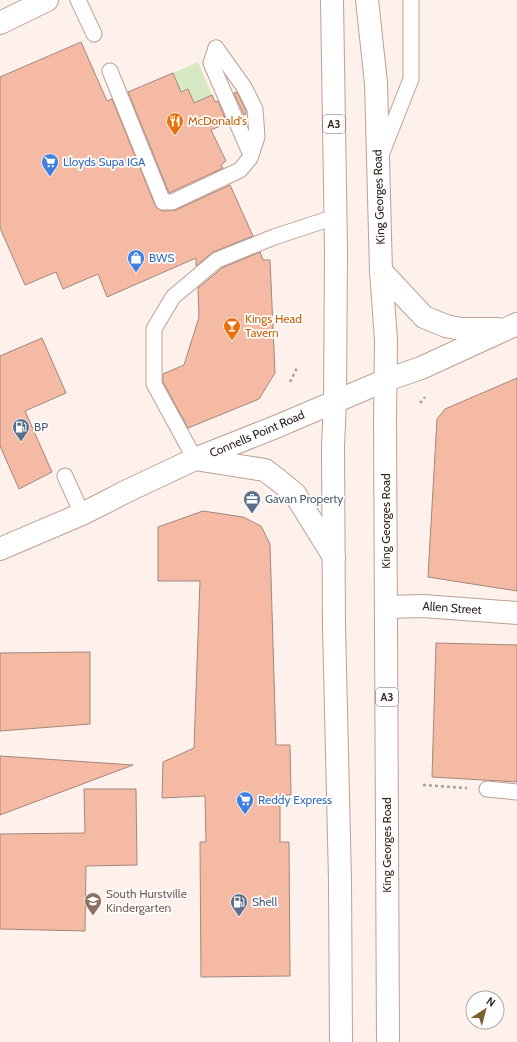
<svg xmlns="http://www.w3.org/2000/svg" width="517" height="1042" font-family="Cabin,sans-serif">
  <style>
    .green { fill: #d7e9c4 }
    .building { fill: #f4baa3; stroke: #a4877c }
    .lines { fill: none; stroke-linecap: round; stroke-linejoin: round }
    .service-casing { stroke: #bea095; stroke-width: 17 }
    .minor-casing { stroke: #bea095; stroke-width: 24 }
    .tertiary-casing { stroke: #bea095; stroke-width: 24 }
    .trunk-casing { stroke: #bea095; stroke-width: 24 }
    .path { stroke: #aea19c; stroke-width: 2.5; stroke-dasharray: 3 3; stroke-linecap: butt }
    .service { stroke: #fff; stroke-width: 15 }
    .minor { stroke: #fff; stroke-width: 22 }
    .tertiary { stroke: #fff; stroke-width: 22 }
    .trunk { stroke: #fff; stroke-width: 22 }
    .labels { text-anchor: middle; stroke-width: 3.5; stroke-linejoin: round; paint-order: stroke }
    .shield { fill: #fff; stroke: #6e6662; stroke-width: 1 }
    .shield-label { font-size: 11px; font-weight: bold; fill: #30241f }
    .food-label { font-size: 12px; fill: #c56008; stroke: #fff; text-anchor: start }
    .shop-label { font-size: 12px; fill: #366cbe; stroke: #fff; text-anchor: start }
    .street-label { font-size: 12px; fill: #30241f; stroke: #fff }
    .service-label { font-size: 12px; fill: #4e5e75; stroke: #fff; text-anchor: start }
    .education-label { font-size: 12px; fill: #785e54; stroke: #fff; text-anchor: start }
  </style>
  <rect width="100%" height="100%" fill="#fef0eb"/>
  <polygon class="green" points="198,62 212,95 194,103 188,89 181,92 173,73"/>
  <g class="building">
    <polygon points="81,42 107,101 112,99 155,205 158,209 163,211 176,210 230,185 253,236 213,252 196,266 196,258 107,297 98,274 63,289 56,272 25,285 0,228 0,77"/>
    <polygon points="173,73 181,92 188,89 194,103 212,95 215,102 218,101 227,123 211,130 226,161 221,165 223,168 169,193 128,92"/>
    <polygon points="237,92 246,111 246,114 244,115 234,93"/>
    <polygon points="260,252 263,260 270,260 275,373 259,399 188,428 163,382 163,374 184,365 199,317 198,288 222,268"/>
    <polygon points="42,338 66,393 25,411 52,472 19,489 0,446 0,356"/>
    <polygon points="517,378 517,591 428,577 437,419 445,409"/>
    <polygon points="203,511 243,517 261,526 270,544 276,745 290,745 291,795 280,795 280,842 289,842 290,976 201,977 200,842 206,842 205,796 162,798 163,762 194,748 200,581 158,581 158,527"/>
    <polygon points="436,643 517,645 517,782 432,777"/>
    <polygon points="90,652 90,724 0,731 0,653"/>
    <polygon points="0,756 133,765 0,815"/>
    <polygon points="84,789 136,789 137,865 86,866 85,931 0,929 0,834 85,833"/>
  </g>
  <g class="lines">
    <g class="service-casing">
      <g id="service">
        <polyline points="78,0 94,34"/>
        <polyline points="216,48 211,63 251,155"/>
        <polyline points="110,71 163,202 172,202 240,170 250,158 257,137 255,109 244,87 216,48"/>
        <polyline points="381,155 411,79 411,0"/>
        <polyline points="195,459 154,384 154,329 173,297 217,260 274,237 335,217"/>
        <polyline points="65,476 82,514"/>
        <polyline points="487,789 517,792"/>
      </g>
    </g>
    <g class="minor-casing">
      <g id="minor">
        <polyline points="0,23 47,0"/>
        <polyline points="386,607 423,606 517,613"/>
      </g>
    </g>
    <g class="tertiary-casing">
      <g id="tertiary">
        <polyline points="381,271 424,317 446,326 461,329 497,329"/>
        <polyline points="195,459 265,470 278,480 295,494 334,557"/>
        <polyline points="0,549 82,514 104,503 123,493 195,459 278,426 386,380 421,368 517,324"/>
      </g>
    </g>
    <g class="trunk-casing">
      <g id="trunk">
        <polyline points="332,0 336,249 335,401 333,446 334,626 340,880 341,1042"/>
        <polyline points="367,0 376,83 381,271 386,340 385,419 388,1042"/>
      </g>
    </g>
    <g class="path">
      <polyline points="290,382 297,368"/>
      <polyline points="420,403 425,397"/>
      <polyline points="423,785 467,788"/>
    </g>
    <use href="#service" class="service"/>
    <use href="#minor" class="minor"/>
    <use href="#tertiary" class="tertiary"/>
    <use href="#trunk" class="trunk"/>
  </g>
  <defs>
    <g id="restaurant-pin" transform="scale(0.9)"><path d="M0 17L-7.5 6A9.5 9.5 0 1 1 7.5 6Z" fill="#e8710a" stroke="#fff"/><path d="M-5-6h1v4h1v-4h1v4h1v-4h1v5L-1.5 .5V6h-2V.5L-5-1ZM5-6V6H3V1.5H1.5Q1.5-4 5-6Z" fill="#fff"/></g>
    <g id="supermarket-pin" transform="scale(0.9)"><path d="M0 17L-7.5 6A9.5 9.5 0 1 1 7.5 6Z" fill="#3f7fe0" stroke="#fff"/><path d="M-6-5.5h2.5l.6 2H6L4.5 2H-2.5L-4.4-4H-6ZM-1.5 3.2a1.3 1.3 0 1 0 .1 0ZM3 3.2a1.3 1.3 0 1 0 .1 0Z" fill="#fff"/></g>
    <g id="shop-pin" transform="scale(0.9)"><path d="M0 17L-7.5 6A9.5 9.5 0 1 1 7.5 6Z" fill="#3f7fe0" stroke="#fff"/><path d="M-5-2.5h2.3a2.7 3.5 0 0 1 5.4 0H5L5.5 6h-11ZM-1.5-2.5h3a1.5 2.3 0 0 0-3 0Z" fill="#fff"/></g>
    <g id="bar-pin" transform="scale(0.9)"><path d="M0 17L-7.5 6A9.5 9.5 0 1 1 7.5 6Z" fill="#e8710a" stroke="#fff"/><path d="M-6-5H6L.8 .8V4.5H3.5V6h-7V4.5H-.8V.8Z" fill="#fff"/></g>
    <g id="fuel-pin" transform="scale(0.9)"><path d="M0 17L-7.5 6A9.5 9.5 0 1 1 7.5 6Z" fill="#5c6f8a" stroke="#fff"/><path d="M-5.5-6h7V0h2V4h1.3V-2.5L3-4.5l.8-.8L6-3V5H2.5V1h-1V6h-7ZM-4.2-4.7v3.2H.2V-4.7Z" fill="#fff"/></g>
    <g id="office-pin" transform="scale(0.9)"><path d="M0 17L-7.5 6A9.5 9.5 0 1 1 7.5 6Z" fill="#5c6f8a" stroke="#fff"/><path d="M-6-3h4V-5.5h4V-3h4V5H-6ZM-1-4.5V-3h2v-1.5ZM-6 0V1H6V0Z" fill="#fff"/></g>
    <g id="school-pin" transform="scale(0.9)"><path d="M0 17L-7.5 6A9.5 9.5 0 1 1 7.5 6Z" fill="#8d6e63" stroke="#fff"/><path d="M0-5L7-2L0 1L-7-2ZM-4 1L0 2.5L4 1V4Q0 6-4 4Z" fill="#fff"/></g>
  </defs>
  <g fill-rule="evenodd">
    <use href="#restaurant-pin" x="175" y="121"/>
    <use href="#supermarket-pin" x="50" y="162"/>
    <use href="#shop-pin" x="136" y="258"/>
    <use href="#bar-pin" x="232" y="326"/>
    <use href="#fuel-pin" x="21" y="427"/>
    <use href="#office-pin" x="252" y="499"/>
    <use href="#supermarket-pin" x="245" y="800"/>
    <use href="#school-pin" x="93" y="901"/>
    <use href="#fuel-pin" x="239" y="902"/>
  </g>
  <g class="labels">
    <g class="shield">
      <rect x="323" y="115" width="22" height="18" rx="3"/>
      <rect x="376" y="688" width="22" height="18" rx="3"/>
    </g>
    <g class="shield-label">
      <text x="334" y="128">A3</text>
      <text x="387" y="701">A3</text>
    </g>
    <g class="food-label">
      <text x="188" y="125">McDonald's</text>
      <text x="245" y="323">Kings Head<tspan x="245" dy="14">Tavern</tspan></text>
    </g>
    <g class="shop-label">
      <text x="63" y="166">Lloyds Supa IGA</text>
      <text x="149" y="262">BWS</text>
      <text x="258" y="804">Reddy Express</text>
    </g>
    <g class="street-label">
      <text transform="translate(379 197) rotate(-92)" y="4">King Georges Road</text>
      <text transform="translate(257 434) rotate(-23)" y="4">Connells Point Road</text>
      <text transform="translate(386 521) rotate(-90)" y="4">King Georges Road</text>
      <text transform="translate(452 608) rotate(4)" y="4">Allen Street</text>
      <text transform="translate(387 845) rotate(-90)" y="4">King Georges Road</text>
    </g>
    <g class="service-label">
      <text x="34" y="431">BP</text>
      <text x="265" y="503">Gavan Property</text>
      <text x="252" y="906">Shell</text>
    </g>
    <g class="education-label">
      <text x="106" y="898">South Hurstville<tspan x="106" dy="14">Kindergarten</tspan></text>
    </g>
  </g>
  <g transform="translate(485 1010) rotate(36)"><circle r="19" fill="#ffffff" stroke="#aca7a5"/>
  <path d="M0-3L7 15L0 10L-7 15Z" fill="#7c6133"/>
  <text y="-6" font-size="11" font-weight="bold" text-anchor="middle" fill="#30241f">N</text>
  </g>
</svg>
